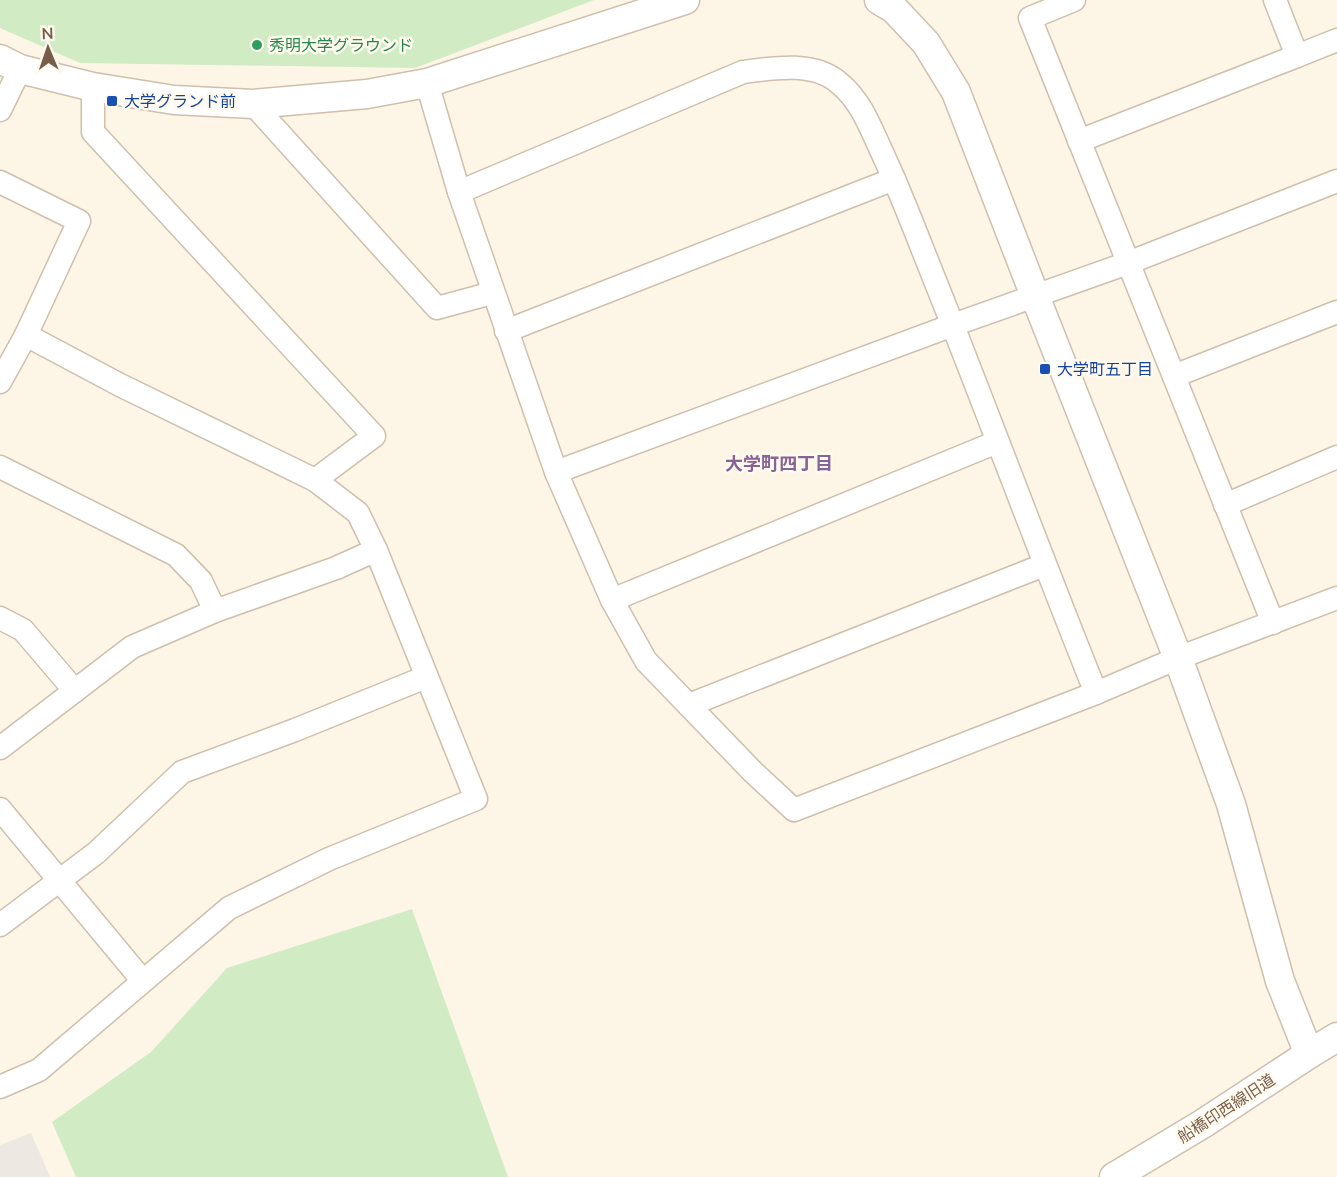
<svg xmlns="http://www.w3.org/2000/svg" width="1337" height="1177" font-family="'Nunito Sans','Noto Sans JP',sans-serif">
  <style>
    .industrial { fill: #ede8e1 }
    .green { fill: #d1ebc5 }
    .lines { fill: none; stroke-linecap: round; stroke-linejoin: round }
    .minor-casing { stroke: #cfbfac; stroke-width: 25 }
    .tertiary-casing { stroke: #cfbfac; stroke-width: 31 }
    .minor { stroke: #fff; stroke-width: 22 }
    .tertiary { stroke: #fff; stroke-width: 28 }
    .leisure-dot { fill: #2e9e5b; stroke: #fffaee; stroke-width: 2 }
    .transit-dot { fill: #1a4fb4; stroke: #fffaee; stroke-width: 2 }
    .labels { text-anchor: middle; stroke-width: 5; stroke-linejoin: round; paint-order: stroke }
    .leisure-label { font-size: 16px; fill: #27864d; stroke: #fffaee; text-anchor: start }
    .transit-label { font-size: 16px; fill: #164399; stroke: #fffaee; text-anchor: start }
    .street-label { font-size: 16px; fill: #785e4a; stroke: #fffaee }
    .neighbourhood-label { font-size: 18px; font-weight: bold; fill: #886294; stroke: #fffaee }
  </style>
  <rect width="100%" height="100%" fill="#fdf6e7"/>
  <polygon class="industrial" points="31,1133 50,1177 0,1177 0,1145"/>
  <g class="green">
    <polygon points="0,0 594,0 415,68 80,63 0,28"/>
    <polygon points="412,909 508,1177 76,1177 52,1122 151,1052 227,968"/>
  </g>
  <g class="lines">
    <g class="minor-casing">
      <g id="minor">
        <polyline points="1074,0 1030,18 1273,623"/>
        <polyline points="1275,0 1297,56 1337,40"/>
        <polyline points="427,83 459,192 556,472 612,600 646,661 753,772 794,810 1096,693 1178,658 1337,598"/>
        <polyline points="93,87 93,132 374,436 315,480"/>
        <polyline points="253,104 437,308 492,293"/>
        <polyline points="0,110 20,69"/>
        <polyline points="1079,141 1297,56"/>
        <polyline points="0,182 79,221 26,335 0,382"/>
        <path d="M459,192L743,72C773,68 814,61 839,83C860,100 869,124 880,148C896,182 910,217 924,253C983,399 1037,547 1096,693"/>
        <polyline points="506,331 894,179"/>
        <polyline points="1174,376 1337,312"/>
        <polyline points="0,467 176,555 201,581 215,611"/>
        <polyline points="556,472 953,325 1128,263 1337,181"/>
        <polyline points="1225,505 1337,457"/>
        <polyline points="612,600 997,442"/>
        <polyline points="0,618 23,630 75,691"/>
        <polyline points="689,705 1044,565"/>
        <polyline points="0,748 132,647 215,611 336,568 376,550"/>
        <polyline points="0,809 143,981"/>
        <polyline points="0,925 96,853 182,772 295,730 426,677"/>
        <polyline points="0,1087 39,1070 229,908 329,859 476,799 376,550 358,513 315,480 120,385 26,335"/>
      </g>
    </g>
    <g class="tertiary-casing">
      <g id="tertiary">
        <polyline points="879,0 894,9 926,43 956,92 1035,296 1178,658 1231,804 1280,981 1309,1054"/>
        <polyline points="0,59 20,69 93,87 174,100 253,104 367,94 427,83 685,0"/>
        <polyline points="1114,1177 1204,1123 1309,1054 1337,1037"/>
      </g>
    </g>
    <use href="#minor" class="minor"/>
    <use href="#tertiary" class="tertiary"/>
  </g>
  <circle class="leisure-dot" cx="257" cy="45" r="6"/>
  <g class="transit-dot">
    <rect x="106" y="95" width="12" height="12" rx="3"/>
    <rect x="1039" y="363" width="12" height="12" rx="3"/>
  </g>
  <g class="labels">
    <g class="leisure-label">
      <text x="269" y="51">秀明大学グラウンド</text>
    </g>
    <g class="transit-label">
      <text x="124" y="107">大学グランド前</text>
      <text x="1057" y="375">大学町五丁目</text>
    </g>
    <g class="street-label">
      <text transform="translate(1226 1108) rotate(-33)" y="6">船橋印西線旧道</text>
    </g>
    <g class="neighbourhood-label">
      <text x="779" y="470">大学町四丁目</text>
    </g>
  </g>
  <g transform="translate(48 48) rotate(358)" stroke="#fffaee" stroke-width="4.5" paint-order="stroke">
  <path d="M0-4.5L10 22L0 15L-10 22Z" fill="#785e4a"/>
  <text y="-9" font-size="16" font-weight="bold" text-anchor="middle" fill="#785e4a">N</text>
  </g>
</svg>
